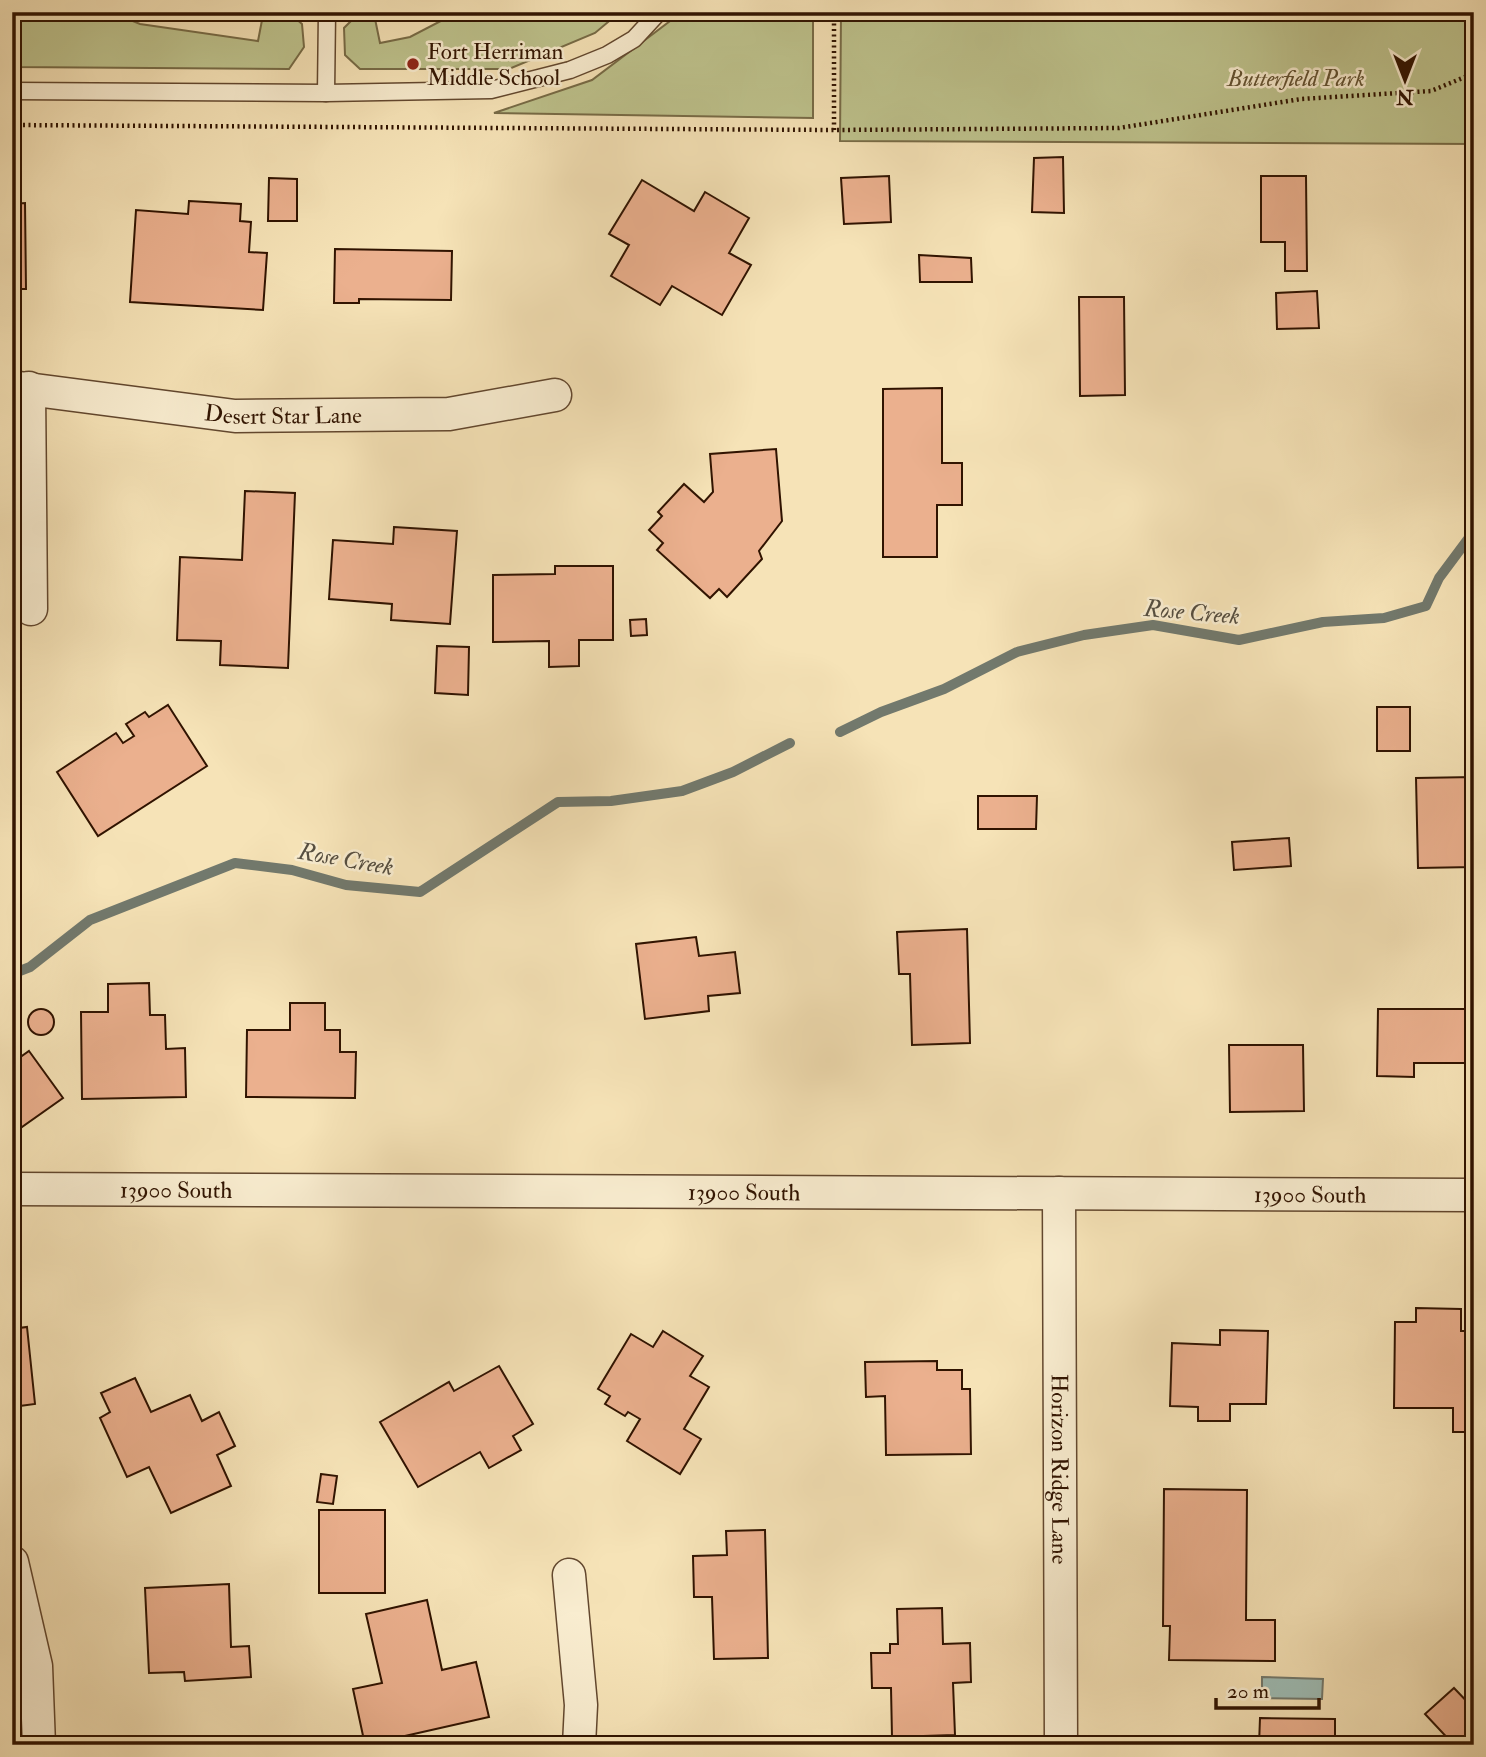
<svg xmlns="http://www.w3.org/2000/svg" width="1486" height="1757" font-family="'IM FELL Double Pica',serif">
  <style>
    .green { fill: #bec38d; stroke: #776b46; stroke-width: 2 }
    .water { fill: #9ebdb6; stroke: #72796d; stroke-width: 2 }
    .lines { fill: none; stroke-linecap: round; stroke-linejoin: round }
    .stream { stroke: #72796d; stroke-width: 10 }
    .building { fill: #ebb08e; stroke: #301300; stroke-width: 2 }
    .lane-casing { stroke: #62472e; stroke-width: 19 }
    .street-casing { stroke: #62472e; stroke-width: 35 }
    .path { stroke: #301300; stroke-width: 4.5; stroke-dasharray: 2 3.5; stroke-linecap: butt }
    .lane { stroke: #f9edd0; stroke-width: 16 }
    .street { stroke: #f9edd0; stroke-width: 32 }
    .poi-dot { fill: #8f2418; stroke: #f9edd0; stroke-width: 2.5 }
    .labels { text-anchor: middle; stroke-width: 5; stroke-linejoin: round; paint-order: stroke }
    .poi-label { font-size: 23px; fill: #301300; stroke: #f9edd0; text-anchor: start }
    .park-label { font-size: 23px; font-style: italic; fill: #625131; stroke: #f9edd0 }
    .street-label { font-size: 23px; fill: #301300; stroke: #f9edd0 }
    .water-label { font-size: 24px; font-style: italic; fill: #564e40; stroke: #f9edd0 }
  </style>
  <rect width="100%" height="100%" fill="#f6e3b7"/>
  <filter id="stains"><feTurbulence type="fractalNoise" baseFrequency=".00286" numOctaves="4"/><feColorMatrix values="0 0 0 0 .2 0 0 0 0 .09 0 0 0 0 .02 0 0 0 .5 -.17"/></filter>
  <radialGradient id="worn" r=".72"><stop offset=".6" stop-color="#630" stop-opacity="0"/><stop offset="1" stop-color="#630" stop-opacity=".3"/></radialGradient>
  <g class="green">
    <polygon points="12,12 111,12 140,24 258,41 263,15 288,12 302,24 304,47 289,69 12,67"/>
    <polygon points="458,12 620,12 595,33 509,69 360,69 345,55 344,28 358,14 374,14 380,43 410,37"/>
    <polygon points="682,12 813,12 813,118 494,113 592,80"/>
    <polygon points="841,12 1474,12 1474,144 840,141"/>
  </g>
  <polygon class="water" points="1262,1677 1323,1679 1322,1699 1262,1698"/>
  <g class="lines">
    <g class="stream">
      <polyline points="840,732 881,712 944,689 1017,652 1084,635 1153,625 1239,640 1323,622 1384,618 1426,606 1439,578 1474,531"/>
      <polyline points="12,974 30,967 90,920 235,863 292,870 346,885 420,892 558,802 611,801 682,791 733,772 790,743"/>
    </g>
  </g>
  <g class="building">
    <polygon points="1063,157 1064,213 1032,212 1034,158"/>
    <polygon points="889,176 891,222 844,224 841,178"/>
    <polygon points="1261,176 1306,176 1307,271 1285,271 1285,242 1261,242"/>
    <polygon points="269,178 297,179 297,221 268,221"/>
    <polygon points="642,180 694,211 705,192 749,218 729,253 751,265 722,315 672,286 660,305 611,276 629,245 609,234"/>
    <polygon points="189,201 241,204 240,221 251,222 249,252 267,253 263,310 130,302 136,210 188,214"/>
    <polygon points="25,203 26,289 12,289 12,204"/>
    <polygon points="335,249 452,251 451,300 359,299 359,303 334,303"/>
    <polygon points="919,255 971,258 972,282 920,282"/>
    <polygon points="1317,291 1319,328 1277,329 1276,293"/>
    <polygon points="1079,297 1124,297 1125,395 1080,396"/>
    <polygon points="942,388 942,463 962,463 962,505 937,505 937,557 883,557 883,389"/>
    <polygon points="776,449 782,521 759,551 762,559 727,597 719,589 710,598 657,550 663,543 649,530 662,516 658,512 684,484 704,502 713,492 710,454"/>
    <polygon points="245,491 295,493 288,668 220,665 221,641 177,640 180,557 242,560"/>
    <polygon points="394,527 457,531 450,624 391,620 392,604 329,599 333,540 393,544"/>
    <polygon points="555,566 613,566 613,640 579,640 579,666 549,667 549,641 493,642 493,575 555,574"/>
    <polygon points="646,619 647,635 631,636 630,620"/>
    <polygon points="437,646 469,647 468,695 435,693"/>
    <polygon points="168,705 207,766 98,836 57,772 116,733 123,743 134,736 126,724 145,712 149,717"/>
    <rect x="1377" y="707" width="33" height="44"/>
    <polygon points="1474,777 1474,867 1418,868 1416,778"/>
    <polygon points="978,796 1037,796 1036,829 978,829"/>
    <polygon points="1289,838 1291,866 1234,870 1232,842"/>
    <polygon points="967,929 970,1043 912,1045 910,974 899,974 897,932"/>
    <polygon points="696,937 699,956 735,952 740,993 708,996 709,1011 645,1019 636,944"/>
    <polygon points="149,983 150,1015 165,1015 166,1049 185,1048 186,1097 82,1099 81,1012 108,1012 108,984"/>
    <polygon points="290,1003 325,1003 325,1030 340,1030 340,1052 356,1052 355,1098 246,1097 247,1030 290,1030"/>
    <polygon points="1378,1009 1474,1009 1474,1063 1414,1063 1414,1077 1377,1076"/>
    <circle cx="41" cy="1022" r="13"/>
    <polygon points="1229,1045 1303,1045 1304,1111 1230,1112"/>
    <polygon points="29,1051 63,1098 12,1134 12,1063"/>
    <polygon points="1416,1308 1461,1309 1461,1331 1474,1331 1474,1432 1453,1432 1453,1408 1394,1408 1395,1322 1416,1322"/>
    <polygon points="27,1327 35,1404 12,1407 12,1329"/>
    <polygon points="1220,1330 1268,1331 1266,1404 1230,1404 1230,1421 1198,1421 1198,1407 1170,1406 1172,1343 1220,1345"/>
    <polygon points="663,1331 703,1356 690,1376 709,1387 684,1429 701,1439 680,1474 627,1441 640,1419 628,1412 625,1416 605,1404 610,1396 598,1389 631,1334 653,1347"/>
    <polygon points="937,1361 937,1370 962,1370 962,1389 970,1389 971,1454 886,1455 885,1396 866,1397 865,1362"/>
    <polygon points="499,1366 533,1424 513,1436 521,1450 489,1468 480,1452 418,1487 380,1422 449,1382 454,1391"/>
    <polygon points="135,1378 151,1412 190,1395 202,1421 219,1412 235,1446 217,1455 231,1486 171,1513 149,1467 127,1477 100,1418 110,1412 101,1393"/>
    <polygon points="321,1474 337,1476 333,1504 317,1502"/>
    <polygon points="1164,1489 1247,1490 1246,1620 1275,1620 1275,1661 1169,1660 1170,1626 1163,1626"/>
    <rect x="319" y="1510" width="66" height="83"/>
    <polygon points="765,1530 768,1658 714,1659 712,1597 694,1597 693,1556 727,1555 726,1531"/>
    <polygon points="229,1584 231,1647 249,1646 251,1677 185,1681 184,1672 149,1673 145,1588"/>
    <polygon points="427,1600 442,1670 476,1662 489,1717 365,1745 353,1689 382,1683 366,1614"/>
    <polygon points="942,1608 943,1644 970,1643 971,1682 953,1683 955,1735 892,1737 891,1688 872,1688 871,1653 890,1653 890,1644 898,1644 897,1609"/>
    <polygon points="1454,1688 1474,1709 1474,1733 1461,1745 1454,1745 1425,1714"/>
    <polygon points="1260,1718 1335,1719 1335,1745 1259,1745"/>
  </g>
  <g class="lines">
    <g class="lane-casing">
      <g id="lane">
        <polyline points="12,91 326,93 491,90 570,70 607,55 634,39 659,12"/>
        <polyline points="326,93 327,12"/>
      </g>
    </g>
    <g class="street-casing">
      <g id="street">
        <path id="s1" d="M12,387L235,416L449,414L555,395"/>
        <polyline points="29,388 31,609"/>
        <path id="s2" d="M12,1189L1474,1195"/>
        <path id="s3" d="M1059,1193L1061,1745"/>
        <polyline points="12,1562 36,1666 39,1745"/>
        <polyline points="569,1575 581,1705 579,1745"/>
      </g>
    </g>
    <g class="path">
      <polyline points="12,125 834,130 1119,128 1301,99 1431,91 1470,75 1470,12"/>
      <polyline points="834,130 834,12"/>
    </g>
    <use href="#lane" class="lane"/>
    <use href="#street" class="street"/>
  </g>
  <circle class="poi-dot" cx="413" cy="64" r="7"/>
  <g class="labels">
    <g class="poi-label">
      <text x="427" y="59">Fort Herriman<tspan x="427" dy="26">Middle School</tspan></text>
    </g>
    <g class="park-label">
      <text x="1296" y="86">Butterfield Park</text>
    </g>
    <g class="street-label">
      <text dy="8" stroke="none"><textPath href="#s1" startOffset="273">Desert Star Lane</textPath></text>
      <text dy="8" stroke="none"><textPath href="#s2" startOffset="164">13900 South</textPath></text>
      <text dy="8" stroke="none"><textPath href="#s2" startOffset="732">13900 South</textPath></text>
      <text dy="8" stroke="none"><textPath href="#s2" startOffset="1298">13900 South</textPath></text>
      <text dy="8" stroke="none"><textPath href="#s3" startOffset="276">Horizon Ridge Lane</textPath></text>
    </g>
    <g class="water-label">
      <text transform="translate(1192 612) rotate(5)" y="8">Rose Creek</text>
      <text transform="translate(346 859) rotate(10)" y="8">Rose Creek</text>
    </g>
  </g>
  <rect width="1486" height="1757" fill="none" stroke="#f6e3b7" stroke-width="42"/>
  <rect x="14" y="14" width="1458" height="1729" fill="none" stroke="#301300" stroke-width="3.5"/>
  <rect x="21" y="21" width="1444" height="1715" fill="none" stroke="#301300" stroke-width="2"/>
  <g transform="translate(1405 80) rotate(180)" stroke="#f9edd0" stroke-width="5" paint-order="stroke">
  <path d="M0-5L12 26L0 18L-12 26Z" fill="#301300"/>
  <text y="-10" font-size="19" font-weight="bold" text-anchor="middle" fill="#301300">N</text>
  </g>
  <path d="M1216 1698v10h103v-10" fill="none" stroke="#301300" stroke-width="3.5"/>
  <text x="1227" y="1698" font-size="21" fill="#301300" stroke="#f9edd0" stroke-width="5" paint-order="stroke">20 m</text>
  <rect width="100%" height="100%" filter="url(#stains)"/>
  <rect width="100%" height="100%" fill="url(#worn)"/>
</svg>
